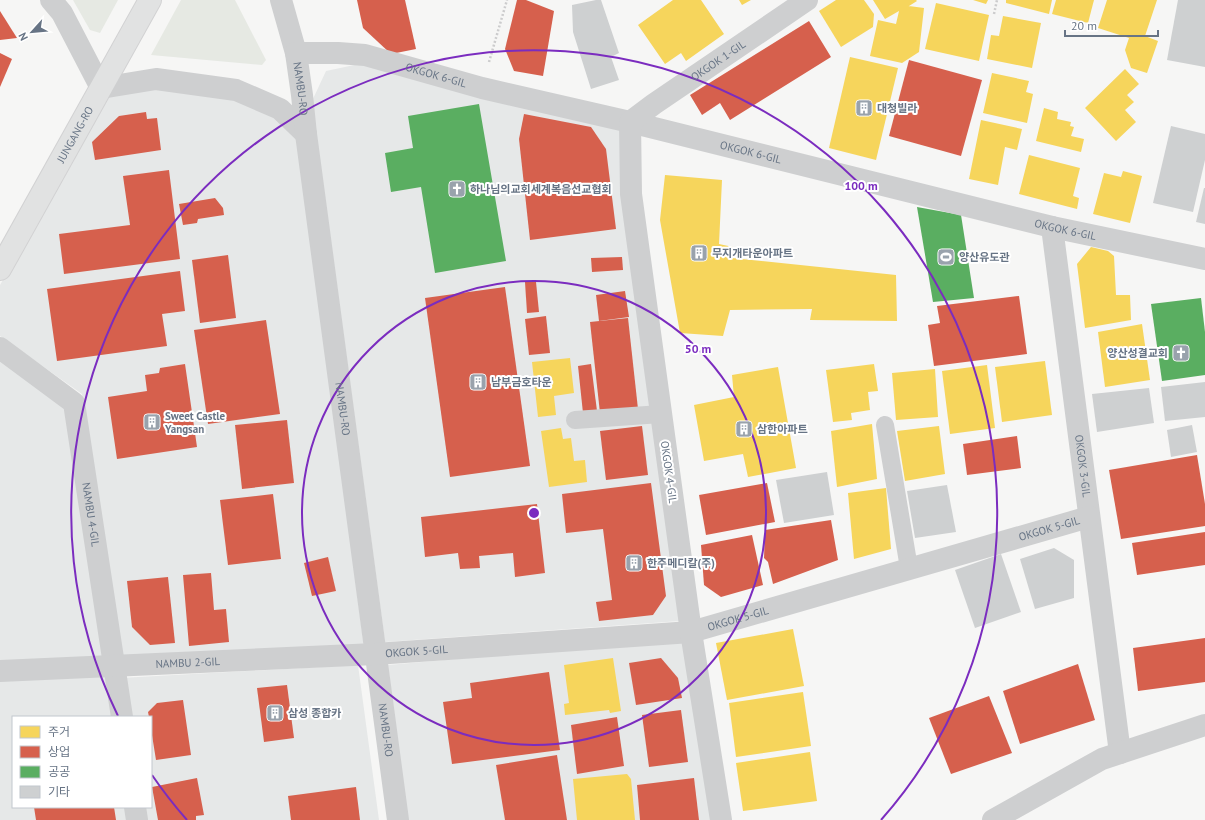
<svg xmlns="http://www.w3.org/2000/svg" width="1205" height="820" font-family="'PT Sans','Noto Sans KR',sans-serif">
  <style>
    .built { fill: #e6e8e8; fill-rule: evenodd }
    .green { fill: #e6e9e3 }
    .homes { fill: #f6d55c }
    .shops { fill: #d6604d }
    .public { fill: #5aae61 }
    .building { fill: #ced0d1 }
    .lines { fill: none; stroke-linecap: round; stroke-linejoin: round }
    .secondary-casing { stroke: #d2d2d3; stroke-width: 24 }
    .path { stroke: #cccccd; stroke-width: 2.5; stroke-dasharray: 2 2; stroke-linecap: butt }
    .lane { stroke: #cecfd0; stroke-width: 18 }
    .street { stroke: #cecfd0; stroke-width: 22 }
    .secondary { stroke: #e1e2e2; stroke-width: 22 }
    .ring { fill: none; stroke: #7b2cbf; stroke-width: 2 }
    .labels { text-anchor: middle; stroke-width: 4; stroke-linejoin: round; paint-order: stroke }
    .street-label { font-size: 11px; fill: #677485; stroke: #fff }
    .poi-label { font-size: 11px; font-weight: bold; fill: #677485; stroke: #fff; text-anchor: start }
    .centre { fill: #7b2cbf; stroke: #fff; stroke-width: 2 }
    .ring-label { font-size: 12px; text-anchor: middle; font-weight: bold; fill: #7b2cbf; stroke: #fff; stroke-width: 4; stroke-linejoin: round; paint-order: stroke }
  </style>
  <rect width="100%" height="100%" fill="#f6f6f5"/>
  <g class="built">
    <polygon points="359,64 622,129 680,621 385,642 312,101 326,71"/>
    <polygon points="155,87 236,98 278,112 299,138 364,648 121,659 82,394 0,336 0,285 109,94"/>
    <path d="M0,355L70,406L120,678L358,665L379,820H0ZM13,717H151V807H13Z"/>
    <polygon points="683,639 711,820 408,820 388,665"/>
  </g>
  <g class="green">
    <polygon points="73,0 118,0 100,33 90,30"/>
    <polygon points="181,0 235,0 266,60 262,65 151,55"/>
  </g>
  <g class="homes">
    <polygon points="673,0 701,0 724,34 686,61 681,53 665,64 638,25"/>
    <polygon points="739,0 751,0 742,5"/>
    <polygon points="836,0 864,0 874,14 873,27 841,47 819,11"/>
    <polygon points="873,0 916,0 917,1 901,11 909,6 924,8 919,52 902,63 870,56 878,20 896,24 899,11 885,19"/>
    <polygon points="973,0 988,0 986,4"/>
    <polygon points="1006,0 1052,0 1049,14 1006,3"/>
    <polygon points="1056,0 1094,0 1088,23 1052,14"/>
    <polygon points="1107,0 1157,0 1145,36 1158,41 1147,73 1131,68 1125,50 1129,38 1098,28"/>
    <polygon points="936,3 989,15 979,61 925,49"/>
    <polygon points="1003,16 1041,23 1032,68 987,59 991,35 999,36"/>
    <polygon points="850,57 898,68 876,160 829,148"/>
    <polygon points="1125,69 1139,84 1127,95 1134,102 1125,110 1136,122 1116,141 1085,108"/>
    <polygon points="992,73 1029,81 1026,92 1033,94 1027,123 983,113"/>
    <polygon points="1044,108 1058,112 1057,119 1071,122 1070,126 1074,127 1071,136 1084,139 1081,152 1036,141"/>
    <polygon points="981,120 1022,129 1017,150 1005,147 998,185 969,179"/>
    <polygon points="1029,155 1080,168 1073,196 1079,198 1077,209 1019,194"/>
    <polygon points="1123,171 1142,176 1130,223 1093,214 1104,173 1121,177"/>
    <polygon points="665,175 722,180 719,244 733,247 732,258 896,275 897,321 810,320 812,309 730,310 723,336 680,333 660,220"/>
    <polygon points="1091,247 1108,251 1114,256 1116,295 1130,295 1131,320 1085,328 1077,264"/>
    <polygon points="1142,324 1150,380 1105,387 1098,332"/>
    <polygon points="570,358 574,393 554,396 556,415 538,417 532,362"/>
    <polygon points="1045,361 1052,415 1002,422 995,367"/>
    <polygon points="874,364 878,391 868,392 870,410 851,413 852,420 833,422 826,370"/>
    <polygon points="987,365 995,428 950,434 942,371"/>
    <polygon points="778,367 796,468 748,477 743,454 704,461 694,405 734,397 732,375"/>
    <polygon points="935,369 938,417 896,420 892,373"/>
    <polygon points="872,424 877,479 837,487 831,431"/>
    <polygon points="939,426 945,474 905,481 897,431"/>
    <polygon points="561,428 563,439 571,438 574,461 585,460 587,482 549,487 541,431"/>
    <polygon points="886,488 891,549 854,559 848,493"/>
    <polygon points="793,629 804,686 727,700 716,643"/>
    <polygon points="613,658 621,711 610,713 609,710 565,715 564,704 569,703 564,665"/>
    <polygon points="803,692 811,746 736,757 729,703"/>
    <polygon points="810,752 817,801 743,811 736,763"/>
    <polygon points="627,774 631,779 635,820 577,820 573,779"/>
  </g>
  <g class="shops">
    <polygon points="357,0 405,0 416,49 391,54 363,28"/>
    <polygon points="517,0 526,0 554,11 543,76 514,71 505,49"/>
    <polygon points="0,11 17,38 0,40"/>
    <polygon points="809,21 831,57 730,120 720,103 702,115 690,95"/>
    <polygon points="0,53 12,59 0,87"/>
    <polygon points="909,60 982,80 961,156 889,136"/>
    <polygon points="146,112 147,119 157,118 161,150 95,160 92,142 119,116"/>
    <polygon points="524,114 591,127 606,149 616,229 530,240 519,139"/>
    <polygon points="169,170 180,259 64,274 59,234 130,225 123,176"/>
    <polygon points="215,198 223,208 224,215 198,219 197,223 183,225 179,204"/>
    <polygon points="228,255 236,318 200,323 192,260"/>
    <polygon points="622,257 623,270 592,272 591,258"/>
    <polygon points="180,271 185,311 162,314 167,346 57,361 47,289"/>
    <polygon points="525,282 536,282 539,312 527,313"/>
    <polygon points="505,287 530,466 450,477 425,298"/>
    <polygon points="625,291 629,317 599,321 596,295"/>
    <polygon points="1019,296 1027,354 934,366 928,325 940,323 937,306"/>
    <polygon points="546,316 550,353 529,355 525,319"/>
    <polygon points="628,318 638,409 600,413 590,322"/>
    <polygon points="266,320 280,414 208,424 194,330"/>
    <polygon points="185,364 197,447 117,459 108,397 147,391 145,375 159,373 160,368"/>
    <polygon points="591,364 597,411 583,413 578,366"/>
    <polygon points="287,420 294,483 242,489 235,425"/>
    <polygon points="642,426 648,475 606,480 600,431"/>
    <polygon points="1017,436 1021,468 967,475 963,444"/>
    <polygon points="1197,455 1205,504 1205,526 1121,539 1109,470"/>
    <polygon points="651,483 666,596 653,615 599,621 596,602 612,600 603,529 566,533 562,494"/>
    <polygon points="767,483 775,522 706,535 699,495"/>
    <polygon points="273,494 281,559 228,565 220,500"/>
    <polygon points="537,504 545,573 515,577 513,553 479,556 480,568 460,569 458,553 425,557 421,517"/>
    <polygon points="831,520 838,560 773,584 768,562 764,558 765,530"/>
    <polygon points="1205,532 1205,565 1137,575 1132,543"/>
    <polygon points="752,535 763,585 721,597 704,585 701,545"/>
    <polygon points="328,557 336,591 312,596 304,563"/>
    <polygon points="211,573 214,610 226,609 229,642 189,646 183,575"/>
    <polygon points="168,577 175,643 150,645 132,627 127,581"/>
    <polygon points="1205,638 1205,682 1138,691 1133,648"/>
    <polygon points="661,658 678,678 682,698 636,705 629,663"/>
    <polygon points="1078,664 1095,720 1020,744 1003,691"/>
    <polygon points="549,672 560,750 452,764 443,702 472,698 470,683"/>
    <polygon points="287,685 294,738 264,742 257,688"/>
    <polygon points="989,696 1012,753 951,774 929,718"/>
    <polygon points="183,700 191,755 156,760 151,729 151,717 149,717 148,712 157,703"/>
    <polygon points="681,710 688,762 649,767 642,715"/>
    <polygon points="617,717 624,766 577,774 571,725"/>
    <polygon points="557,755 567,820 505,820 496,765"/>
    <polygon points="197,778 204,815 196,816 196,820 158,820 152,787"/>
    <polygon points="694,778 699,820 640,820 637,785"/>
    <polygon points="356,787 360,820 291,820 288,796"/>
    <polygon points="34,807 114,807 116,820 36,820"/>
  </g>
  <g class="public">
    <polygon points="479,104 506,261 435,273 421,187 391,192 385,153 413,148 408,116"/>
    <polygon points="917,207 961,215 974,298 933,302"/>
    <polygon points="1201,298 1205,332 1205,375 1162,381 1151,304"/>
  </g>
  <g class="building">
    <polygon points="596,0 601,0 619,53 611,57 619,80 591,89 573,32 572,5"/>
    <polygon points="1178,0 1205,0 1205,67 1167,60"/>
    <polygon points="1171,126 1205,134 1205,160 1193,212 1153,203"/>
    <polygon points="1204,188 1205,188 1205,224 1196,222"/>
    <polygon points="1205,382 1205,417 1165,421 1161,387"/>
    <polygon points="1149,388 1154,423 1097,432 1092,394"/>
    <polygon points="1192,425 1197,452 1171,457 1167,430"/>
    <polygon points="827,472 834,515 784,523 776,480"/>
    <polygon points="947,485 956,532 915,538 907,491"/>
    <polygon points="1054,548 1074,560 1074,598 1035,609 1020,559"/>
    <polygon points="1001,554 1021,612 975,628 955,570"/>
  </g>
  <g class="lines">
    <g class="secondary-casing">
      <g id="secondary">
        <path id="s7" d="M0,269L150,0"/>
      </g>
    </g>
    <g class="path">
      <polyline points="994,14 997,0"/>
      <polyline points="489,62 507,0"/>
    </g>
    <g class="lane">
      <polyline points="575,420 661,414"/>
      <polyline points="885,425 909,568"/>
    </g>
    <g class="street">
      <polyline points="51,0 62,13 101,88 156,79 236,90 280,109 306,134"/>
      <path id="s1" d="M281,0L296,53L302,95L306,134L398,820"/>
      <path id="s2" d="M296,53H338L365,55L482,88L630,122L1052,227L1205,259"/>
      <path id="s3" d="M1052,227L1120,753"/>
      <path id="s4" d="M0,348L74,403L122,717"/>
      <path id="s5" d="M0,671L375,654L691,632L1089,517"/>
      <polyline points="135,807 137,820"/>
      <path id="s6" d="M721,820L691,632L631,194L630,122L654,104L807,0"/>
      <polyline points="993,820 1102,759 1205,725"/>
    </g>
    <use href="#secondary" class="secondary"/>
  </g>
  <g class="ring">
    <circle cx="534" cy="513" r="232"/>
    <path d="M187 820A463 463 0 0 1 152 775M118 716A463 463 0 1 1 881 820"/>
  </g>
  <defs>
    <g id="building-square" transform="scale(0.9)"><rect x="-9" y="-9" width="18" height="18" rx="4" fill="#99a2ac" stroke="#fff"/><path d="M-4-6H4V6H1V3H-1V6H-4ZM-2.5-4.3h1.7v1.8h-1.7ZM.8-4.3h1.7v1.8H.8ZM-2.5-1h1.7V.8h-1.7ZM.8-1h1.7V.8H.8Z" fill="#fff"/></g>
    <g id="church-square" transform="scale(0.9)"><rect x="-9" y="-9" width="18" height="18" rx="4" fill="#99a2ac" stroke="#fff"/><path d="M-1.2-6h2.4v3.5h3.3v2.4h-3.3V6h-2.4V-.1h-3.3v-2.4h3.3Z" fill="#fff"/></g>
    <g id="stadium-square" transform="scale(0.9)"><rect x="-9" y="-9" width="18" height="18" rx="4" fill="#99a2ac" stroke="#fff"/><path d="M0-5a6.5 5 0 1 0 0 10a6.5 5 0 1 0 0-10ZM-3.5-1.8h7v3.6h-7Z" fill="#fff"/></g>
  </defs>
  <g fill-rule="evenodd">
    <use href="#building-square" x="864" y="108"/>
    <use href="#church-square" x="457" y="189"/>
    <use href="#building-square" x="699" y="253"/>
    <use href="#stadium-square" x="946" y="257"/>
    <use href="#church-square" x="1181" y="353"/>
    <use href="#building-square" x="478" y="382"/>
    <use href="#building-square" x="152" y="422"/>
    <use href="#building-square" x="744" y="429"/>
    <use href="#building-square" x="634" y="563"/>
    <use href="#building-square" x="275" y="713"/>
  </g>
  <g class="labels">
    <g class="street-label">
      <text dy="4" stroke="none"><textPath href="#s6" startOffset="812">OKGOK 1-GIL</textPath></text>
      <text dy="4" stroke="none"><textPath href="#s2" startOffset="143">OKGOK 6-GIL</textPath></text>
      <text dy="4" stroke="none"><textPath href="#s1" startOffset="91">NAMBU-RO</textPath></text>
      <text dy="4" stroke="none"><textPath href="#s7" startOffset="154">JUNGANG-RO</textPath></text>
      <text dy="4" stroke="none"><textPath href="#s2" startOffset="467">OKGOK 6-GIL</textPath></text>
      <text dy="4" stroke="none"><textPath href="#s2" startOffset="791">OKGOK 6-GIL</textPath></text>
      <text dy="4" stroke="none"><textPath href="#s1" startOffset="414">NAMBU-RO</textPath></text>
      <text dy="4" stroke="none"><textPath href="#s3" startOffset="241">OKGOK 3-GIL</textPath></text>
      <text transform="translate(669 472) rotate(82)" y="4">OKGOK 4-GIL</text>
      <text dy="4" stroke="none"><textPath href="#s4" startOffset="205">NAMBU 4-GIL</textPath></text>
      <text dy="4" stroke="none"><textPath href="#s5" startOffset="1065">OKGOK 5-GIL</textPath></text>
      <text dy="4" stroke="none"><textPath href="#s5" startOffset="741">OKGOK 5-GIL</textPath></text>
      <text dy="4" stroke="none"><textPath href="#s5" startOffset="417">OKGOK 5-GIL</textPath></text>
      <text dy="4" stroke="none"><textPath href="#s5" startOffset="188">NAMBU 2-GIL</textPath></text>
      <text dy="4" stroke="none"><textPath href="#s1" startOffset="738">NAMBU-RO</textPath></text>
    </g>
    <g class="poi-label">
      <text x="877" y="112">대청빌라</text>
      <text x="470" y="193">하나님의교회세계복음선교협회</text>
      <text x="712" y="257">무지개타운아파트</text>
      <text x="959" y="261">양산유도관</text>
      <text x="1168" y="357" text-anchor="end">양산성결교회</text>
      <text x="491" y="386">남부금호타운</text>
      <text x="165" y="420">Sweet Castle<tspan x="165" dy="13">Yangsan</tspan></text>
      <text x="757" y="433">삼한아파트</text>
      <text x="647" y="567">한주메디칼(주)</text>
      <text x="288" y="717">삼성 종합카</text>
    </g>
  </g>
  <circle cx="534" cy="513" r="6" class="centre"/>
  <g class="ring-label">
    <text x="861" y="190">100 m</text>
    <text x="698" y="353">50 m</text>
  </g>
  <rect x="12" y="716" width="140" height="92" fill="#ffffff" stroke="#c2c7ce"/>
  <rect x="20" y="726" width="20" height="12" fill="#f6d55c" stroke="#c2c7ce"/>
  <text x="48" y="736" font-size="12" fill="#677485">주거</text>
  <rect x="20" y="746" width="20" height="12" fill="#d6604d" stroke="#c2c7ce"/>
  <text x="48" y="756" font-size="12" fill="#677485">상업</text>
  <rect x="20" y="766" width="20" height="12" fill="#5aae61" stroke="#c2c7ce"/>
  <text x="48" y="776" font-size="12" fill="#677485">공공</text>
  <rect x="20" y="786" width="20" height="12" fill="#ced0d1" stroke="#c2c7ce"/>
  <text x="48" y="796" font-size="12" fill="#677485">기타</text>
  <g transform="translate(32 32) rotate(243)" stroke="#ffffff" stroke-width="3" paint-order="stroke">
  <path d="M0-3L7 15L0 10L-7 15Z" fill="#677485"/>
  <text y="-6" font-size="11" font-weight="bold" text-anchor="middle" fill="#677485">N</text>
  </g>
  <path d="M1065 30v6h93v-6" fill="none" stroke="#677485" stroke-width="2"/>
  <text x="1071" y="30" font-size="12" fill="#677485" stroke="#ffffff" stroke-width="3" paint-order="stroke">20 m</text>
</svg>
